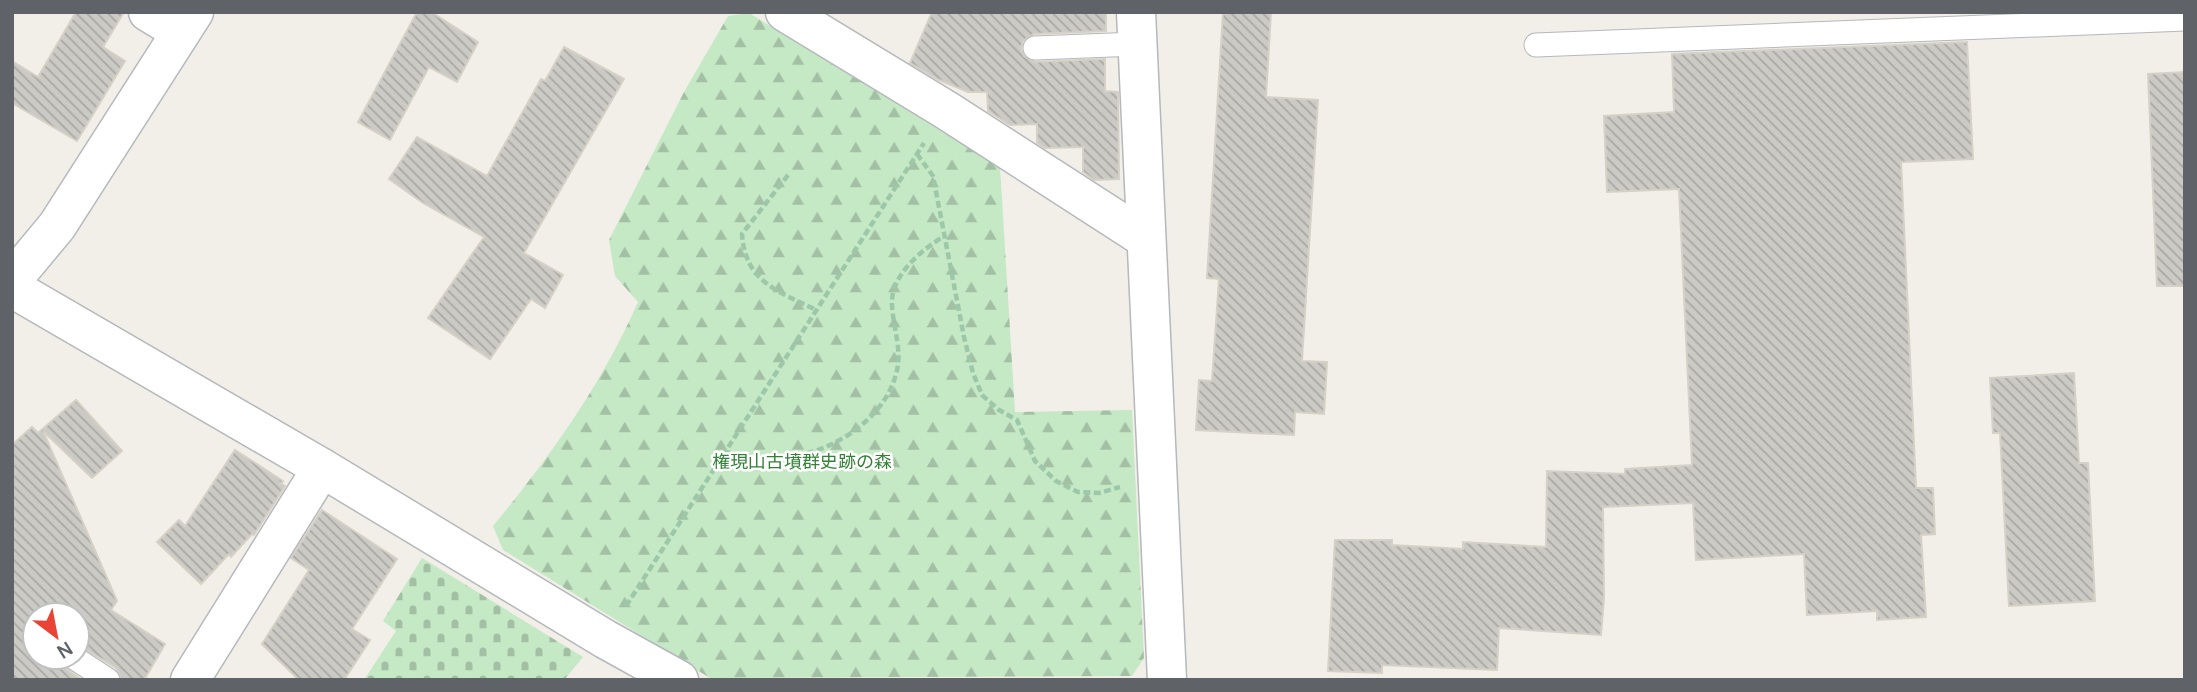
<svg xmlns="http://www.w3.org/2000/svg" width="2197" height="692" font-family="Manrope,'Noto Sans JP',sans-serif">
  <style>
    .forest { fill: url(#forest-firs) }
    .cemetery { fill: url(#cemetery-stones) }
    .building { fill: url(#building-back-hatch); stroke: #d6d1c6; stroke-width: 2 }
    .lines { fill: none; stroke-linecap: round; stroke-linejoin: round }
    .service-casing { stroke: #b5b8bc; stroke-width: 25 }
    .minor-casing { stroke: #b5b8bc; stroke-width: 41 }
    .tertiary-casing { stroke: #b5b8bc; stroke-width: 41 }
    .path { stroke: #9cc7a9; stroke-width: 4.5; stroke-dasharray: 7 3.5; stroke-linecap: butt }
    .service { stroke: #fff; stroke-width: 23 }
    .minor { stroke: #fff; stroke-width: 38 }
    .tertiary { stroke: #fff; stroke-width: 38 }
    .labels { text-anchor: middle; stroke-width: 5; stroke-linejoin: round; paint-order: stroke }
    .park-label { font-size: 18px; fill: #348238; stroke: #fff }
  </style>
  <defs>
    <pattern id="forest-firs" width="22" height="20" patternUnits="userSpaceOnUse" patternTransform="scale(1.75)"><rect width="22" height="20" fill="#c5e8c5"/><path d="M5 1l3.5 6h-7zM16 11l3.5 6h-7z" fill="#a3c0a4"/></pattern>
    <pattern id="cemetery-stones" width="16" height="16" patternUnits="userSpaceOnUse" patternTransform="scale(1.75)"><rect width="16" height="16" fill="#c5e8c5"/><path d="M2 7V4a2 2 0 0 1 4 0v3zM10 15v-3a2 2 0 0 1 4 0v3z" fill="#a3c0a4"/></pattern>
    <pattern id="building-back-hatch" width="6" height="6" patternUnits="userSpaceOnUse" patternTransform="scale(1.75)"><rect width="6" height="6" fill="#cccac5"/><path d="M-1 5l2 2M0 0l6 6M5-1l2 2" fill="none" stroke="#a9a8a4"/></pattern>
  </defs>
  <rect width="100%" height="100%" fill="#f1efe8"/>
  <path class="forest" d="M749,13L1000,167L1015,412L1132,410L1144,658L1132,676L710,678L503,550L493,526C550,457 602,384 638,302L615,276L609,240L684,92L728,16Z"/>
  <polygon class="cemetery" points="422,558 583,657 564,680 364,680 396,631 383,621"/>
  <g class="building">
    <polygon points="76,12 124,12 103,47 125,61 77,141 12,103 12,61 38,77"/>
    <polygon points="417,12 431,12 478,42 457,82 429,67 390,140 358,122"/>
    <polygon points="932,12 1106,12 1106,31 1034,34 1023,41 1021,49 1024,56 1035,62 1105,59 1105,91 1118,92 1119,179 1094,180 1083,172 1083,147 1045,148 1037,143 1037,124 1010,125 988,111 987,92 968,92 939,80 910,63"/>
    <polygon points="1223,12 1271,12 1266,97 1318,100 1302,361 1327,362 1324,414 1295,412 1294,435 1196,430 1199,380 1212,381 1219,279 1207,278"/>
    <polygon points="1967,42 1973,159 1901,162 1916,488 1933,488 1935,534 1921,535 1926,617 1877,620 1877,611 1807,615 1804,554 1696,560 1693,503 1603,507 1604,598 1601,635 1499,628 1497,670 1382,665 1382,673 1328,671 1335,540 1392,540 1392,545 1463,549 1463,542 1546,547 1547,471 1625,474 1625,469 1692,465 1679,189 1607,192 1604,116 1674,112 1672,54"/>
    <polygon points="564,47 624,79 524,253 563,275 545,308 531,299 490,359 428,318 484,237 423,203 389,179 417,137 487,176 541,79 545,81"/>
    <polygon points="2185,72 2185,286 2157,286 2148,74"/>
    <polygon points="2074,373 2079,463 2088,463 2095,601 2009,606 2000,433 1993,433 1990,378"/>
    <polygon points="76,400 122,451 92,478 43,431 117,601 111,610 165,644 144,680 122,680 116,668 77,644 77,615 35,615 35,657 59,657 65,668 82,680 12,680 12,445 32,427 38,433"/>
    <polygon points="235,450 283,481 281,484 285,486 254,535 252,534 231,557 229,554 201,584 157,542 179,520 185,526"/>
    <polygon points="322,510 397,559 352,629 370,640 344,680 299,680 262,644 309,570 291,558"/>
  </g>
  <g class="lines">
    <g class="service-casing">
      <g id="service">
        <polyline points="1536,45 2185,19"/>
        <polyline points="1035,48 1137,44"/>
        <polyline points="73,657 108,680"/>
      </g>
    </g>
    <g class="minor-casing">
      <g id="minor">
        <polyline points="148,12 181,32"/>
        <polyline points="785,12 946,110 1146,239"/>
        <polyline points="1136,12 1167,680"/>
        <polyline points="190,680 322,468"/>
      </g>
    </g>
    <g class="tertiary-casing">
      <g id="tertiary">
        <polyline points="12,280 57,226 194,12"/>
        <polyline points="12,288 322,468 605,639 679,680"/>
      </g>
    </g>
    <g class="path">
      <polyline points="917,154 933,176 964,337 973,373 982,395 999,410 1017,420 1035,461 1056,481 1078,492 1099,493 1120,487"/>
      <path d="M788,175L742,234C745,282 778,291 816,310"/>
      <path d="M724,452C743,455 763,460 783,458C829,454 884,421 896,374C903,351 893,328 892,305C890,275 922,250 944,236"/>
      <polyline points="626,606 924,143"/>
    </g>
    <use href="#service" class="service"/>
    <use href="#minor" class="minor"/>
    <use href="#tertiary" class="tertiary"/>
  </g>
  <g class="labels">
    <g class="park-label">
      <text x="802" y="468">権現山古墳群史跡の森</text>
    </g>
  </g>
  <rect width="2197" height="692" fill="none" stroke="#5f6368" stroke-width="28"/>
  <g transform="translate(56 636) rotate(148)"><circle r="33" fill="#ffffff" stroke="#bfc1c3" stroke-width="2"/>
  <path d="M0-5L12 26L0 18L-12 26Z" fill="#ea4335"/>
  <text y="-10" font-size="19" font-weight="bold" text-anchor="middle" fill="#5f6368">N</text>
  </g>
</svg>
